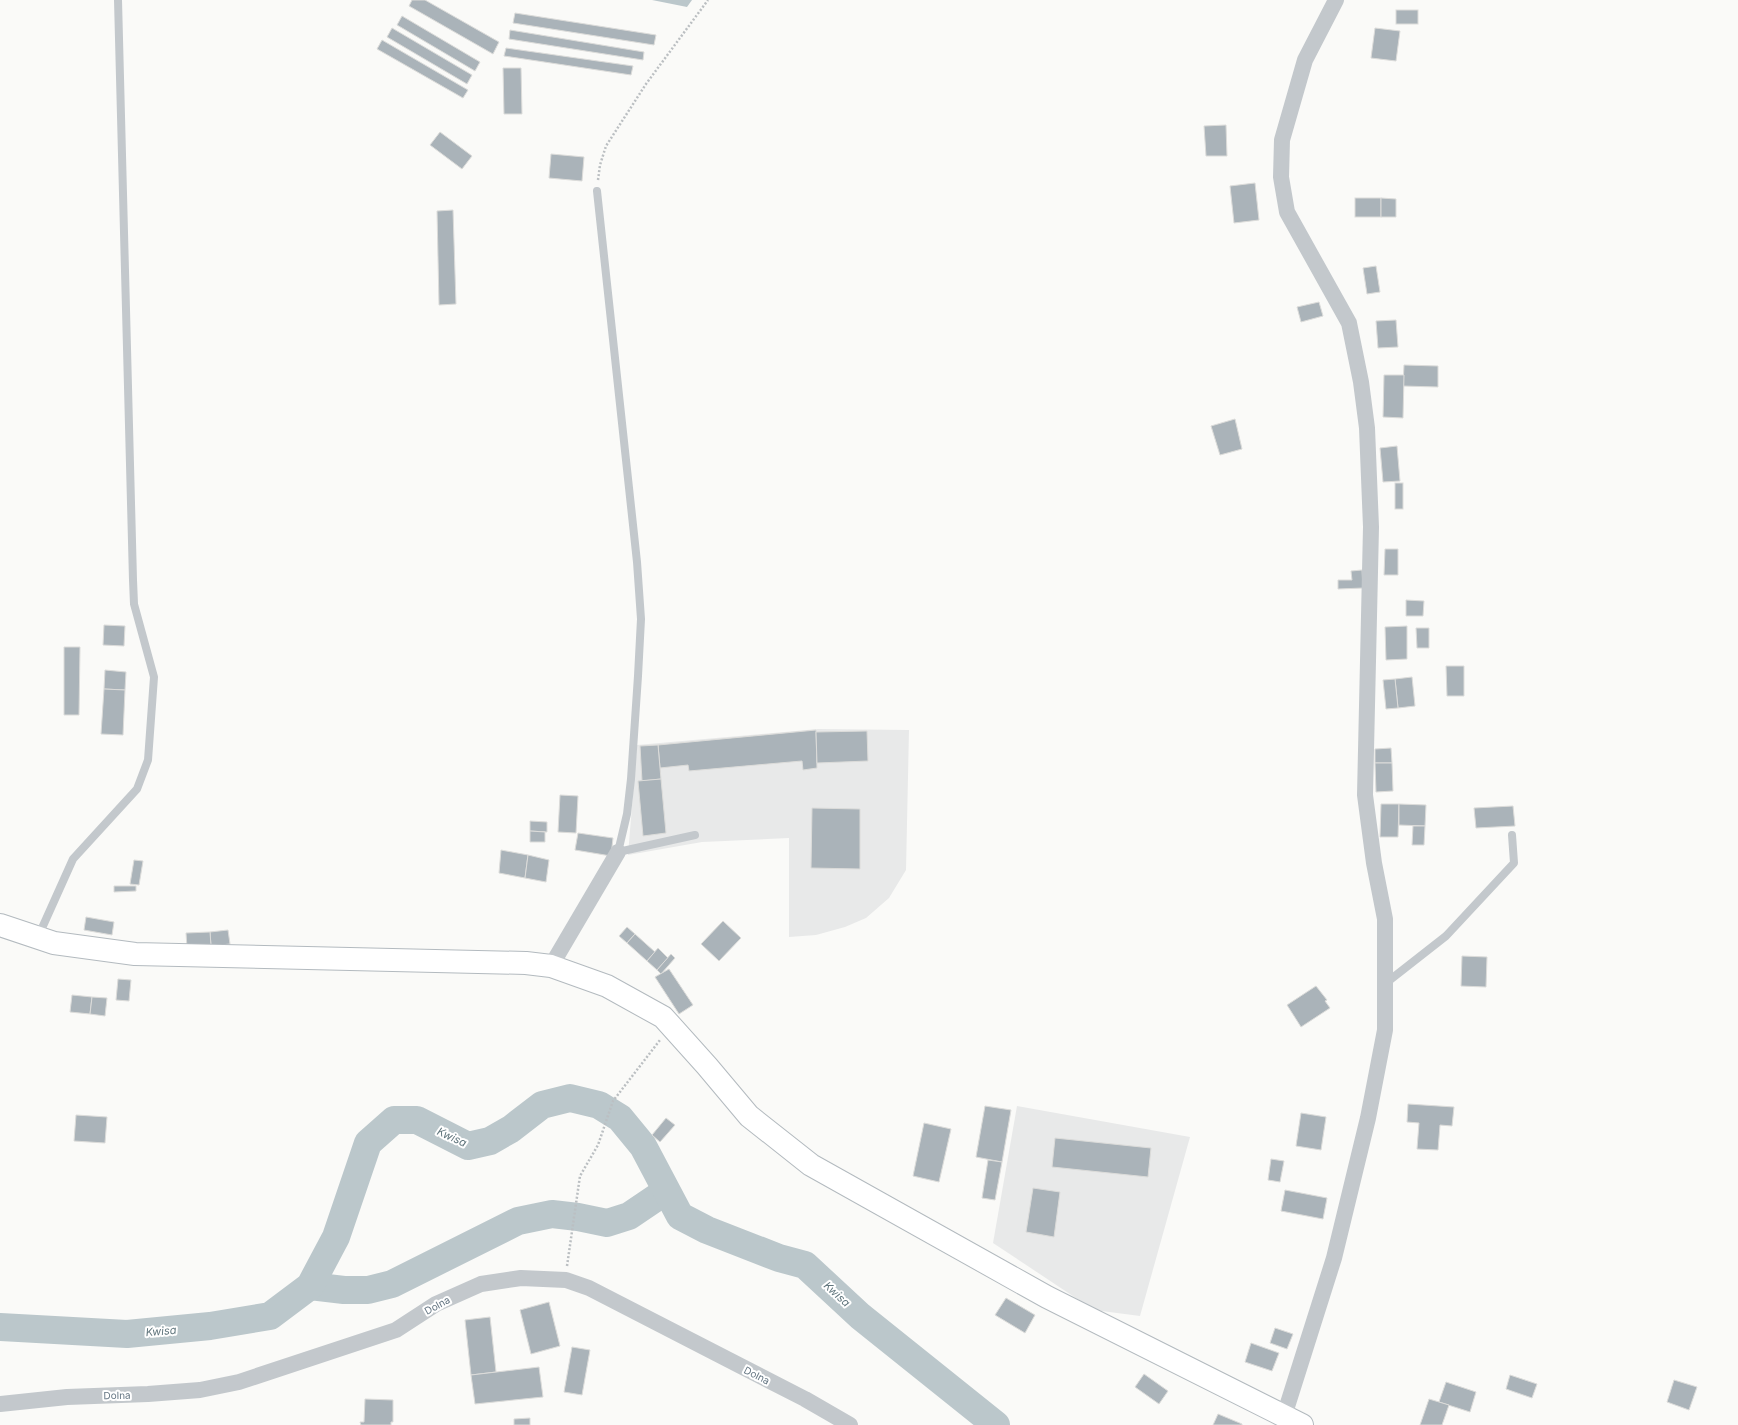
<svg xmlns="http://www.w3.org/2000/svg" width="1738" height="1425" font-family="Inter,sans-serif">
  <style>
    .built { fill: #e8e9e9 }
    .water { fill: #bbc7cb }
    .lines { fill: none; stroke-linecap: round; stroke-linejoin: round }
    .river { stroke: #bbc7cb; stroke-width: 28 }
    .building { fill: #aab3b9; stroke: #dcdcda }
    .secondary-casing { stroke: #b3babf; stroke-width: 24 }
    .path { stroke: #bbbfc2; stroke-width: 2.5; stroke-dasharray: 2 2; stroke-linecap: butt }
    .lane { stroke: #c3c8cc; stroke-width: 8 }
    .street { stroke: #c3c8cc; stroke-width: 16 }
    .secondary { stroke: #fff; stroke-width: 22 }
    .labels { text-anchor: middle; stroke-width: 4; stroke-linejoin: round; paint-order: stroke }
    .street-label { font-size: 10px; fill: #657683; stroke: #fff }
    .water-label { font-size: 11px; font-style: italic; fill: #60757c; stroke: #fff }
  </style>
  <rect width="100%" height="100%" fill="#fafaf8"/>
  <g class="built">
    <polygon points="818,729 909,730 906,870 889,898 866,918 845,927 816,935 789,937 789,838 702,842 628,855 637,745"/>
    <polygon points="1017,1106 1190,1137 1140,1316 1094,1310 993,1243"/>
  </g>
  <polygon class="water" points="652,0 692,0 687,7"/>
  <g class="lines">
    <g class="river">
      <polyline points="310,1286 344,1290 368,1290 392,1284 518,1221 552,1214 578,1217 607,1223 629,1216 666,1191"/>
      <polyline points="0,1327 127,1334 210,1326 270,1316 310,1286 336,1237 368,1143 394,1120 417,1120 468,1146 490,1141 511,1129 542,1105 570,1098 599,1105 620,1118 643,1146 680,1216 707,1230 779,1258 805,1265 860,1316 996,1425"/>
    </g>
  </g>
  <g class="building">
    <polygon points="412,0 425,0 499,42 493,54 409,6"/>
    <rect x="1396" y="10" width="22" height="14"/>
    <polygon points="515,13 656,35 654,45 513,23"/>
    <polygon points="402,16 480,62 475,71 397,25"/>
    <polygon points="392,28 472,75 467,84 387,37"/>
    <polygon points="1375,28 1400,31 1396,61 1371,58"/>
    <polygon points="510,30 644,52 643,60 509,39"/>
    <polygon points="382,40 468,90 463,98 377,49"/>
    <polygon points="506,48 633,66 631,75 504,56"/>
    <polygon points="503,68 521,68 522,114 504,114"/>
    <polygon points="1226,125 1227,156 1206,156 1204,126"/>
    <polygon points="440,132 472,156 462,169 430,145"/>
    <polygon points="551,154 584,157 582,181 549,178"/>
    <polygon points="1255,183 1259,220 1234,223 1230,186"/>
    <rect x="1355" y="198" width="26" height="19"/>
    <polygon points="1381,198 1396,199 1396,217 1381,217"/>
    <polygon points="453,210 456,304 439,305 437,211"/>
    <polygon points="1376,266 1380,292 1367,294 1363,268"/>
    <polygon points="1319,302 1323,316 1301,322 1297,307"/>
    <polygon points="1396,320 1398,347 1378,348 1376,321"/>
    <polygon points="1404,365 1438,366 1438,387 1403,386"/>
    <polygon points="1384,375 1404,375 1403,418 1383,417"/>
    <polygon points="1235,419 1242,449 1220,455 1211,426"/>
    <polygon points="1397,446 1400,481 1383,482 1380,448"/>
    <rect x="1395" y="483" width="8" height="26"/>
    <polygon points="1385,549 1398,549 1398,575 1384,575"/>
    <polygon points="1362,570 1363,588 1338,589 1338,580 1352,580 1351,571"/>
    <polygon points="1406,600 1424,601 1423,616 1406,616"/>
    <polygon points="104,625 125,626 124,646 103,645"/>
    <polygon points="1407,626 1407,659 1386,660 1385,627"/>
    <polygon points="1416,628 1429,628 1429,648 1417,648"/>
    <polygon points="64,647 80,647 79,715 64,715"/>
    <polygon points="1446,666 1464,666 1464,696 1447,696"/>
    <polygon points="105,670 126,672 125,690 104,689"/>
    <polygon points="1412,677 1415,706 1398,708 1395,679"/>
    <polygon points="1395,679 1398,708 1386,709 1383,680"/>
    <polygon points="104,689 125,690 123,735 101,734"/>
    <polygon points="816,730 817,768 803,770 802,761 689,771 688,765 660,768 658,745"/>
    <polygon points="867,731 868,761 817,763 816,732"/>
    <polygon points="658,745 661,779 642,781 640,746"/>
    <polygon points="1391,748 1392,763 1375,763 1375,749"/>
    <polygon points="1375,763 1392,763 1393,791 1376,792"/>
    <polygon points="661,779 666,833 643,836 638,781"/>
    <polygon points="560,795 578,796 576,833 558,832"/>
    <polygon points="1381,804 1399,804 1398,837 1380,837"/>
    <polygon points="1399,804 1426,805 1425,826 1399,825"/>
    <polygon points="1513,806 1515,826 1476,828 1474,808"/>
    <polygon points="812,808 860,809 860,869 811,868"/>
    <polygon points="530,821 547,822 547,832 530,831"/>
    <polygon points="1413,826 1425,826 1424,845 1412,845"/>
    <polygon points="530,831 545,832 545,842 530,842"/>
    <polygon points="578,833 613,838 611,856 575,850"/>
    <polygon points="501,850 528,855 525,878 499,873"/>
    <polygon points="528,855 549,860 546,882 525,878"/>
    <polygon points="134,860 143,861 139,885 130,884"/>
    <polygon points="114,886 136,886 136,891 114,892"/>
    <polygon points="86,917 114,922 112,935 84,930"/>
    <polygon points="723,921 741,938 719,961 701,944"/>
    <polygon points="627,927 635,934 627,943 619,936"/>
    <polygon points="228,930 230,944 211,946 210,932"/>
    <polygon points="210,932 211,946 187,948 186,933"/>
    <polygon points="635,934 655,952 647,961 627,943"/>
    <polygon points="658,948 668,958 657,970 647,961"/>
    <polygon points="671,954 675,958 661,974 657,970"/>
    <polygon points="1462,956 1487,957 1486,987 1461,986"/>
    <polygon points="669,969 693,1005 679,1014 655,977"/>
    <polygon points="118,979 131,980 129,1001 116,1000"/>
    <polygon points="1316,986 1327,1000 1325,1001 1330,1008 1301,1027 1287,1005"/>
    <polygon points="72,995 92,997 90,1014 70,1012"/>
    <polygon points="92,997 107,998 105,1016 90,1014"/>
    <polygon points="1408,1104 1454,1107 1452,1126 1440,1125 1438,1150 1417,1149 1419,1123 1407,1122"/>
    <polygon points="985,1106 1011,1110 1002,1162 976,1157"/>
    <polygon points="1301,1113 1326,1117 1321,1150 1296,1146"/>
    <polygon points="76,1115 107,1117 105,1143 74,1141"/>
    <polygon points="666,1118 675,1125 660,1142 652,1135"/>
    <polygon points="924,1123 951,1129 939,1182 913,1176"/>
    <polygon points="1055,1138 1151,1148 1148,1177 1052,1167"/>
    <polygon points="1271,1159 1284,1161 1280,1182 1268,1180"/>
    <polygon points="988,1160 1002,1162 995,1200 982,1198"/>
    <polygon points="1033,1188 1060,1192 1054,1237 1026,1232"/>
    <polygon points="1285,1190 1327,1198 1323,1219 1281,1211"/>
    <polygon points="1006,1298 1035,1315 1025,1333 995,1315"/>
    <polygon points="549,1302 560,1346 531,1354 520,1310"/>
    <polygon points="490,1317 496,1372 471,1375 465,1320"/>
    <polygon points="1275,1328 1293,1334 1287,1349 1270,1343"/>
    <polygon points="1251,1343 1279,1353 1272,1371 1245,1362"/>
    <polygon points="572,1347 590,1350 582,1395 564,1392"/>
    <polygon points="539,1367 543,1397 475,1404 471,1375"/>
    <polygon points="1144,1374 1168,1391 1159,1404 1135,1387"/>
    <polygon points="1510,1375 1537,1384 1532,1398 1506,1389"/>
    <polygon points="1674,1380 1697,1387 1689,1410 1667,1402"/>
    <polygon points="1446,1382 1476,1392 1470,1412 1439,1402"/>
    <polygon points="365,1399 393,1400 393,1422 391,1422 391,1425 361,1425 360,1422 364,1422"/>
    <polygon points="1429,1399 1449,1405 1442,1425 1420,1425"/>
    <polygon points="1218,1414 1242,1424 1242,1425 1213,1425"/>
    <polygon points="530,1418 530,1425 514,1425 514,1419"/>
  </g>
  <g class="lines">
    <g class="secondary-casing">
      <polyline id="secondary" points="0,925 54,943 135,954 526,963 551,966 607,986 663,1017 707,1066 749,1116 811,1165 1047,1297 1302,1425"/>
    </g>
    <g class="path">
      <polyline points="598,180 600,165 606,146 646,84 708,0"/>
      <polyline points="567,1266 580,1176 598,1145 613,1101 660,1040"/>
    </g>
    <g class="lane">
      <polyline points="597,191 637,562 641,619 638,676 631,779 627,814 618,852 695,835"/>
      <polyline points="38,937 73,859 137,789 148,760 154,677 134,604 133,580 118,0"/>
      <polyline points="1386,983 1446,936 1514,863 1512,835"/>
    </g>
    <g class="street">
      <polyline points="551,966 618,852"/>
      <polyline points="0,1404 67,1397 148,1394 200,1390 239,1382 396,1330 436,1304 481,1284 521,1278 566,1280 589,1288 805,1399 850,1425"/>
      <polyline points="1284,1416 1334,1258 1368,1118 1385,1030 1385,919 1374,863 1365,795 1371,527 1367,428 1361,382 1349,323 1287,212 1281,177 1282,140 1305,60 1336,0"/>
    </g>
    <use href="#secondary" class="secondary"/>
  </g>
  <g class="labels">
    <g class="street-label">
      <text transform="translate(437 1305) rotate(-29)" y="4">Dolna</text>
      <text transform="translate(757 1375) rotate(27)" y="4">Dolna</text>
      <text transform="translate(117 1395) rotate(-1)" y="4">Dolna</text>
    </g>
    <g class="water-label">
      <text transform="translate(452 1137) rotate(25)" y="4">Kwisa</text>
      <text transform="translate(837 1294) rotate(43)" y="4">Kwisa</text>
      <text transform="translate(161 1331) rotate(-5)" y="4">Kwisa</text>
    </g>
  </g>
</svg>
